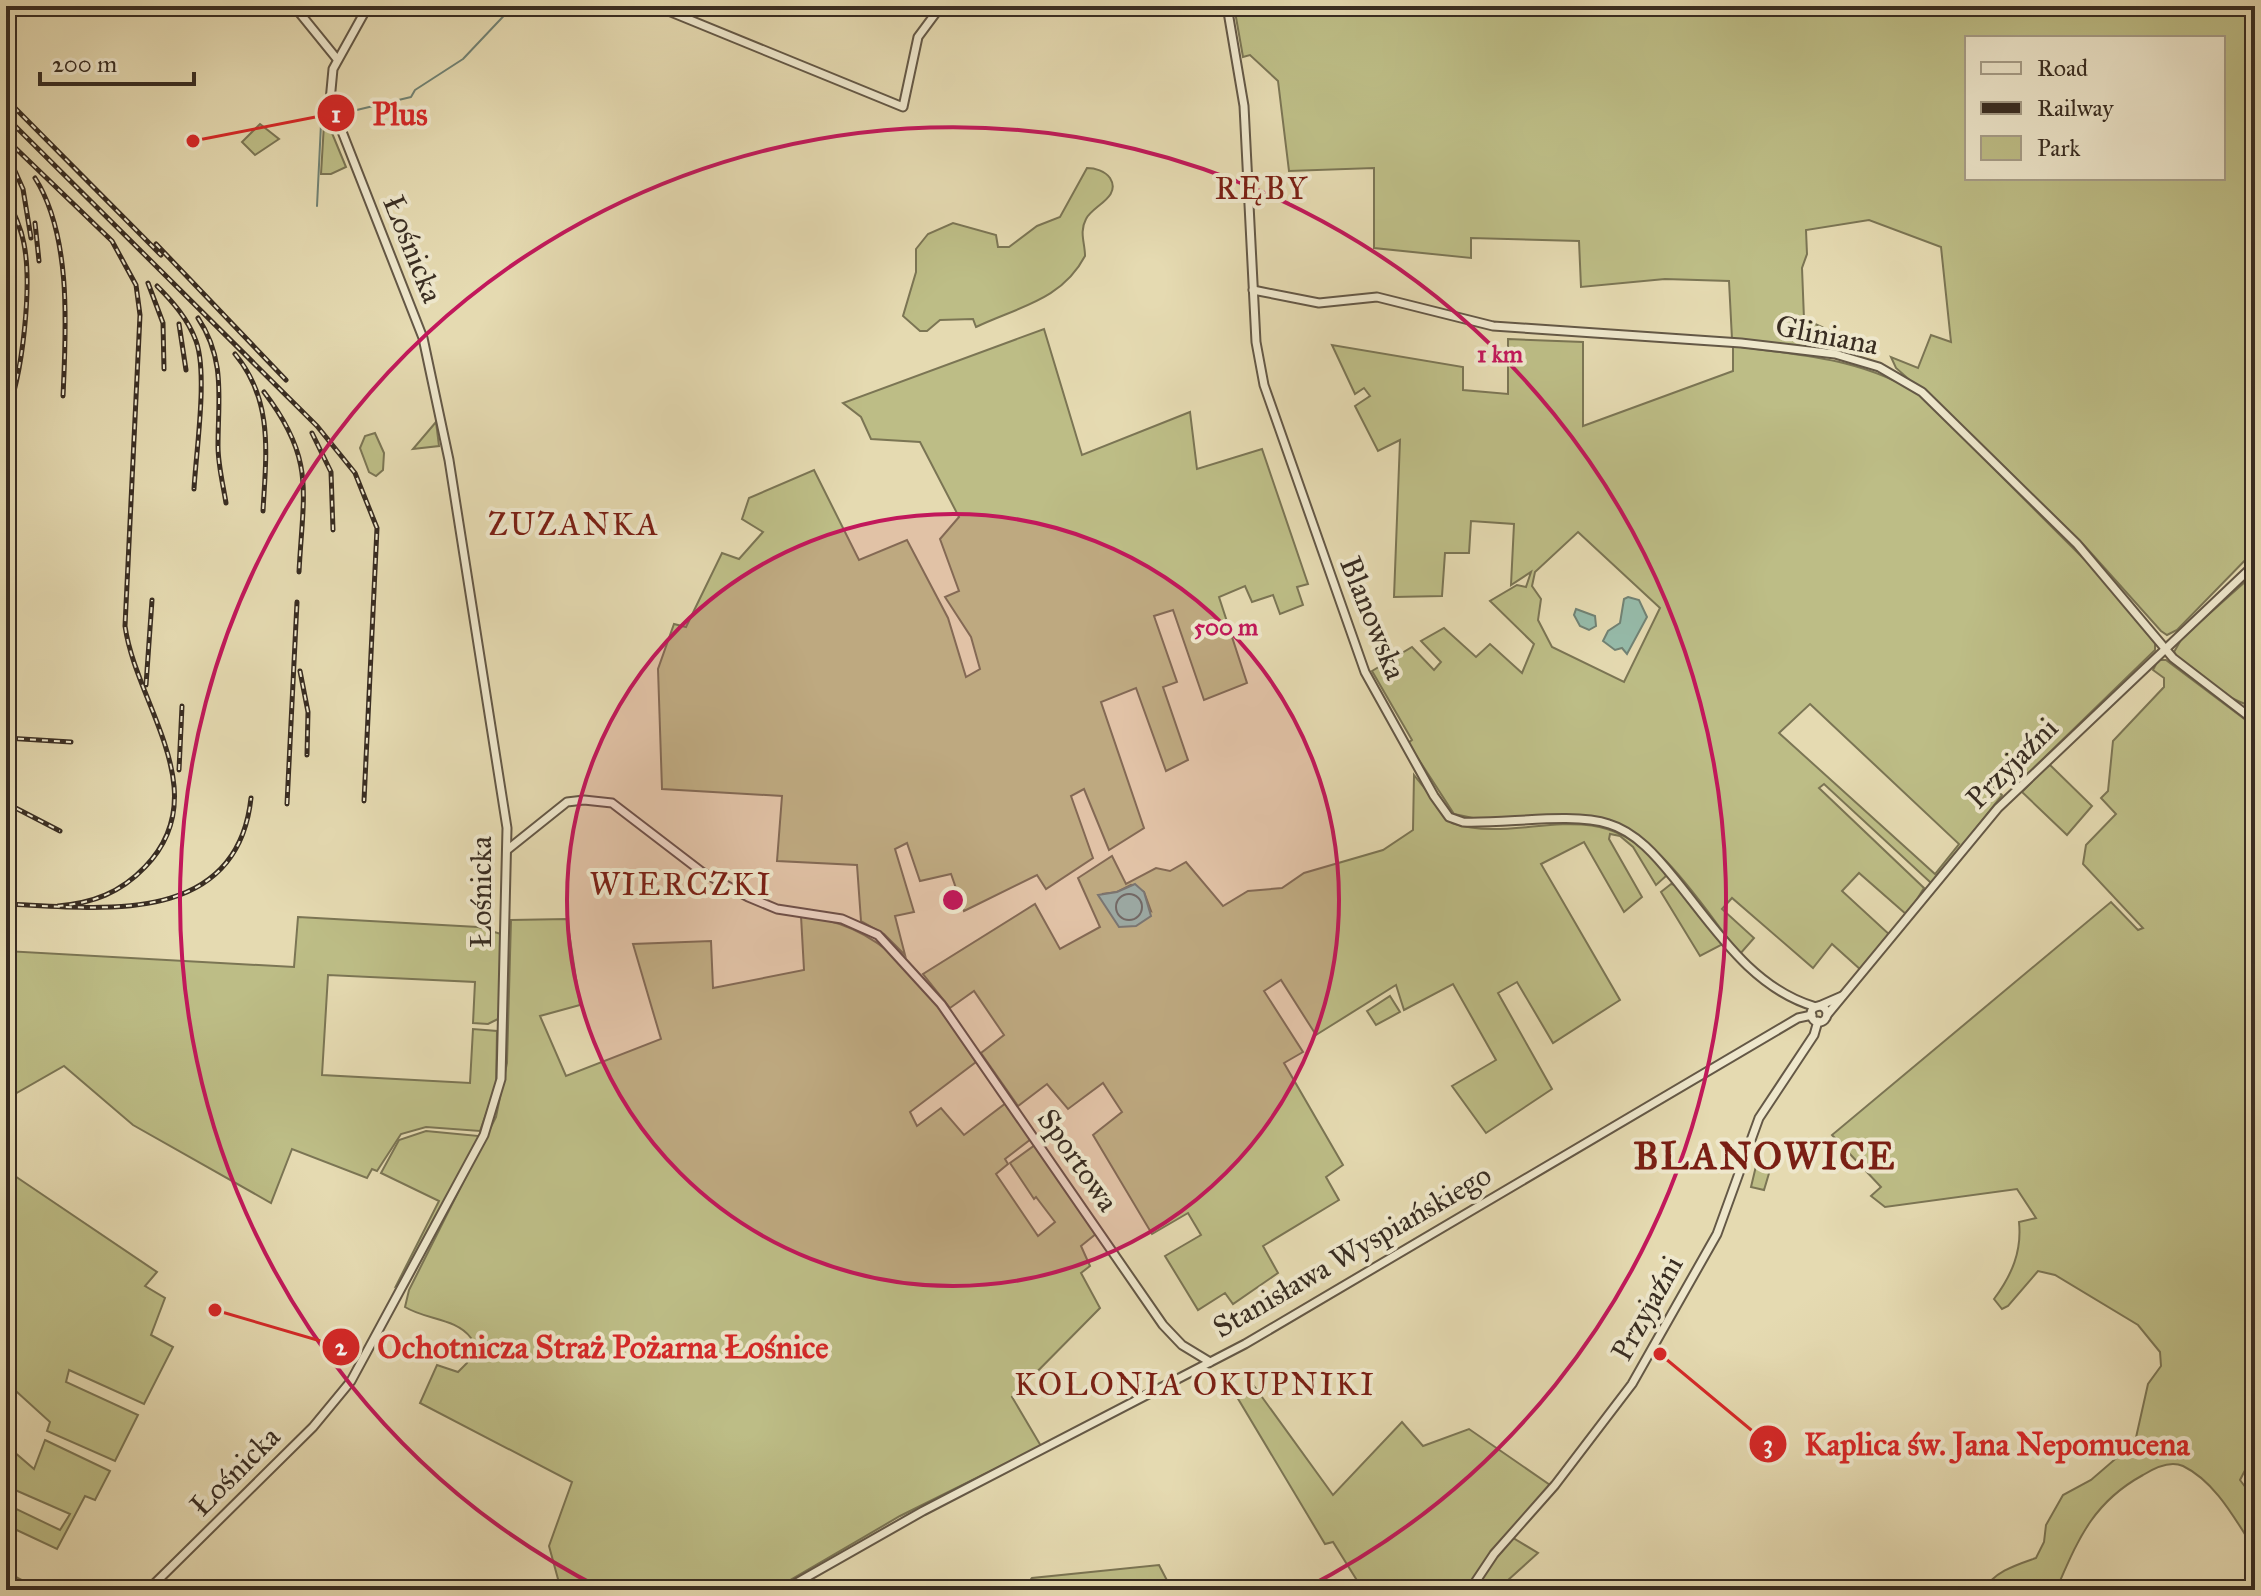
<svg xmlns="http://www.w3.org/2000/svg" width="2261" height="1596" font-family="'IM FELL Great Primer',serif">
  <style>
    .green { fill: #bdbd86; stroke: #7b7554; stroke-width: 2; fill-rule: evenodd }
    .water { fill: #96bbaa; stroke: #718274; stroke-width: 2 }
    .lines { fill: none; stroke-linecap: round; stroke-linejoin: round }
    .shore { stroke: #687466; stroke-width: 2 }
    .stream { stroke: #718274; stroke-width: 2 }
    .tertiary-casing { stroke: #645846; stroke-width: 11 }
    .tertiary { stroke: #eee7cc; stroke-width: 7 }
    .rail-casing { stroke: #392d22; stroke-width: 5 }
    .rail { stroke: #eee7cc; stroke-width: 2; stroke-dasharray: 6; stroke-linecap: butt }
    .ring { fill: none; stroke: #c2185b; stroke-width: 4 }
    .labels { text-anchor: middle; stroke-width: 8; stroke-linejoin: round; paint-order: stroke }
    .street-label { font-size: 30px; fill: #392d22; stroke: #eee7cc }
    .neighbourhood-label { font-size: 32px; letter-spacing: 2px; fill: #7a1f14; stroke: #eee7cc }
    .district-label { font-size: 38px; font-weight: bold; letter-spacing: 2px; fill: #7a1f14; stroke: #eee7cc }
    .centre { fill: #c2185b; stroke: #eee7cc; stroke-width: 4 }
    .ring-label { font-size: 24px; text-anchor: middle; font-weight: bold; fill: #c2185b; stroke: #eee7cc; stroke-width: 8; stroke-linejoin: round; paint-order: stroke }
    .leader { fill: none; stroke: #d62828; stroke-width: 3 }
    .callout-dot { fill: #d62828; stroke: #eee7cc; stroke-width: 3 }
    .mark-label { font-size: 24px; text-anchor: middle; font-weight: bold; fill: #fff }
    .callout-label { font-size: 32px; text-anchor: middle; font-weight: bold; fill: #d62828; stroke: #eee7cc; stroke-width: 8; stroke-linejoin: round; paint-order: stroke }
  </style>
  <rect width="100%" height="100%" fill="#e5dab1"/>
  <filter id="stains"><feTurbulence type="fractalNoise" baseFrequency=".0025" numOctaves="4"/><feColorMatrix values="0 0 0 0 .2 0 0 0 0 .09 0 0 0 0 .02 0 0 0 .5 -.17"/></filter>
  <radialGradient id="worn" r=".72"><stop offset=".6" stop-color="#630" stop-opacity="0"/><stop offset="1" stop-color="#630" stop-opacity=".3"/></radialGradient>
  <g class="green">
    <path d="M1234,6H2255V550L2177,630L2167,635L2161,631L2083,544L1973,436L1896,368L1891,357L1918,368L1931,335L1951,342L1941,247L1869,220L1806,230L1807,254L1802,268L1804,319L1844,337L1834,350L1732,339L1729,281L1665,279L1581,287L1579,241L1471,238V258L1374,248V168L1289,171L1278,81L1250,55L1243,57ZM1967,38H2223V178H1967Z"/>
    <polygon points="327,121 346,167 331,174 321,174 324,124"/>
    <polygon points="260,124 279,139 255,155 242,142"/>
    <path d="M1087,168C1095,168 1105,171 1110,178C1122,197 1092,206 1086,219C1079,232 1085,243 1085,256C1062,300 1018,307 976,327L973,319L940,320L927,331H920L903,316L916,272V249L928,234L953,223L996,235L998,247H1009L1037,226L1060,217Z"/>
    <polygon points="1044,329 1082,455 1190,412 1197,469 1262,449 1308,584 1297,587 1303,605 1280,614 1273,595 1252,602 1245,586 1219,597 1247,683 1204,700 1173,610 1154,616 1177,682 1163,687 1188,760 1166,771 1136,688 1101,702 1144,828 1109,850 1084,789 1071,796 1093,858 1046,889 1037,875 964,911 951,874 920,881 907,843 895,849 914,912 895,916 905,955 884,934 861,921 857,865 777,861 782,796 662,789 658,669 674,624 686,627 722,553 739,559 763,532 742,519 749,498 814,470 859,560 907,540 948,618 966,677 980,669 971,637 945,597 959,591 940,539 959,517 920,442 871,439 861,417 843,403"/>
    <path d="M1508,339L1583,342V426L1733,371V346C1798,355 1865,358 1921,396L2095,570L2155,643V650L2015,786L1996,771L1990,784L2002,795L1934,882H1930L1824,784L1819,788L1924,888L1907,915L1859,873L1842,891L1891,936L1861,970L1832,944L1813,968L1732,898L1722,909L1754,938L1740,954C1704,910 1655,825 1594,818H1473L1454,814L1408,743L1412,740L1372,671L1412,647L1434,670L1441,662L1421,641L1444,628L1476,657L1490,644L1522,673L1534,644L1490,601L1517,585L1526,587L1531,572L1511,585L1514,524L1471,521L1469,553H1445L1442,596L1394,597L1400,440L1378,451L1355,406L1370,396L1364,388L1355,394L1332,345L1463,367V390L1508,394ZM1578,532L1660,608L1624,682L1552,647L1538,620L1541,599L1532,586L1535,572ZM1810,704L1959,844L1935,874L1779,733Z"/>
    <polygon points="436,422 439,446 413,449"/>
    <polygon points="375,433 384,453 383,470 376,476 369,472 360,448 365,436"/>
    <path d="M2255,573V708C2229,698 2187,679 2174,652L2182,638Z"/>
    <path d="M2158,660H2166L2255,727V1451L2240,1480L2255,1500V1550C2236,1521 2216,1482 2183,1466C2170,1460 2154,1468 2143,1475C2092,1503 2078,1540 2056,1590H1985C1992,1572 2019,1564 2036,1558L2044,1542L2046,1525L2063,1495L2091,1480L2135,1442L2148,1384L2161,1366L2160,1352L2138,1325L2055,1275L2038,1271L2008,1306L2002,1309L1994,1299C2012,1275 2022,1251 2019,1222L2036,1218L2017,1189L1885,1207L1871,1196L1881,1187L1832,1135L2111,902L2138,930L2143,928L2083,864L2086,845L2116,814L2101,798L2108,791L2113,741L2164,687V678L2153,670Z"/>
    <polygon points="2049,764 2092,806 2067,835 2022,792"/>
    <path d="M1414,775L1452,823C1518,845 1588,796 1647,853C1654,860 1663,867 1666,876L1656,885L1633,847L1620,836L1610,834L1609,839L1642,897L1624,912L1584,842L1541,864L1620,1000L1553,1043L1517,982L1498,993L1552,1089L1486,1133L1452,1086L1496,1060L1453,984L1404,1010L1396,985L1316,1035L1281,980L1264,991L1303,1052L1284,1063L1343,1165L1326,1177L1339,1200L1263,1246L1278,1273L1233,1304L1225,1293L1198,1310L1165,1256L1201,1235L1188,1213L1152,1234L1093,1135L1122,1112L1103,1083L1068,1109L1047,1084L1018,1106L981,1053L1004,1035L974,991L950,1008L923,974L1035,904L1060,949L1100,927L1078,878L1112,856L1126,884L1156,868L1170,871L1186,862L1223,906L1248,891L1282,888L1304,873L1383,850L1413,830ZM1131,885L1144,892L1151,911L1102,894L1117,892Z"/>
    <polygon points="1671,884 1675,885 1723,944 1700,956 1661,892"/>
    <path d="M801,916C890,923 931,995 976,1062L910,1112L917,1126L941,1108L964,1135L1006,1103L1031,1139L1005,1159L1008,1164L996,1174L1038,1236L1055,1222L1036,1197L1034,1199L1010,1163L1035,1145L1097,1233L1081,1246L1090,1266L1081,1273L1100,1308L1012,1397L1041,1446L900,1516L773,1590H561L549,1546L572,1482L420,1403L437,1365L458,1372L467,1363L471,1338C456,1318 426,1320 405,1307L409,1290L496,1117L507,1063L511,920L567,919L580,1005L540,1016L566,1076L661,1039L633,944L711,941L713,988L804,970Z"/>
    <polygon points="298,917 478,927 501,934 500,1011 498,1019 488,1024 473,1023 475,982 328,975 322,1075 470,1083 473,1029 497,1031 496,1086 480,1131 426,1127 401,1134 377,1171 372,1169 367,1178 292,1149 271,1203 133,1125 64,1066 6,1099 6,951 294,967"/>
    <polygon points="1390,996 1400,1012 1376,1025 1367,1011"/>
    <polygon points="426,1131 479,1136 402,1283 396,1286 439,1201 381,1173 399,1140"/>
    <polygon points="1756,1166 1770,1170 1764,1190 1751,1187"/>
    <polygon points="6,1170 157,1272 145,1286 165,1298 151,1335 173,1347 144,1404 69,1370 66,1382 138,1415 115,1461 47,1431 50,1422 6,1382"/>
    <polygon points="1254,1386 1333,1495 1402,1422 1423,1446 1469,1429 1550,1485 1510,1536 1538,1553 1497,1590 1363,1590 1333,1542 1325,1544 1237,1397"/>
    <polygon points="45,1440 110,1471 95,1500 85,1496 57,1549 6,1525 6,1504 60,1530 70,1514 6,1486 6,1445 34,1469"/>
    <polygon points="1159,1565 1172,1590 1022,1590 1032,1578"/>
    <polygon points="6,1572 41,1590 6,1590"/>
  </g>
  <g class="water">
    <polygon points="1628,597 1639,600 1647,617 1627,654 1622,648 1615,650 1603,641 1608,631 1620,623 1624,599"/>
    <polygon points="1576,609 1595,616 1596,626 1589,630 1580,626 1574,615"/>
    <polygon points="1135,884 1144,892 1151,916 1136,926 1119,927 1098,895 1117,892"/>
  </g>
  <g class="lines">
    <circle class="shore" cx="1129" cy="907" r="13"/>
    <g class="stream">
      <polyline points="340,114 411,97 415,90 463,59 513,6"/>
      <polyline points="317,206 321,124 326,119"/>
    </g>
    <g class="tertiary-casing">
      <g id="tertiary">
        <polyline points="294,6 337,59"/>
        <polyline points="656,6 903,107 918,37 941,6"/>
        <path d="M1227,6L1244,106L1256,342L1264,385L1365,672L1434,796L1449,817L1463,822C1504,824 1573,812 1609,824C1636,832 1657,857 1674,878C1714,927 1752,989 1816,1007"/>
        <polyline points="1253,290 1319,303 1377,297 1493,326 1741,343 1835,354 1879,367 1922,392 2077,544 2173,658 2255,721"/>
        <polyline points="507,850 567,802 584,800 612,803 702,872 748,897 777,909 842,919 878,935 941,1004 1163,1325 1182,1345 1210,1362"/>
        <polyline points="1819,1006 1842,996"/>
        <circle cx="1819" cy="1014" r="8"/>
        <polyline points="1827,1015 1998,808 2255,564"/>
        <polyline points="148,1590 313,1427 351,1381 484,1135 501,1079 507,828 449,460 423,338 330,101 333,69 368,6"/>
        <polyline points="784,1590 923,1511 1245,1344 1798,1018 1812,1015"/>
        <polyline points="1470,1590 1494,1554 1555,1485 1632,1384 1717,1234 1759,1118 1814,1035 1818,1021"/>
      </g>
    </g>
    <use href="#tertiary" class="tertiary"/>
    <g class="rail-casing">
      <g id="rail">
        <polyline points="6,99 161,255"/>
        <polyline points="6,117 317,426 355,473 377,528 364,801"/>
        <path d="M6,139L112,241L136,285L140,315L125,626C136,705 217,793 145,867C120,893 93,903 58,906"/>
        <polyline points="6,151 23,189 31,238"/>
        <path d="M35,178C72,236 66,330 63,396"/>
        <path d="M6,198C14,213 21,227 24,244C32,285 23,376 6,414"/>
        <polyline points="35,223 39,261"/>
        <polyline points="156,244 286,380"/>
        <polyline points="148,283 163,323 164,369"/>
        <path d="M157,286C173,302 188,319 196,341C208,374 196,451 194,489"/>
        <path d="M198,318C226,360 218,399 218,446C218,465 223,484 226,503"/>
        <polyline points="179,324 186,370"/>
        <path d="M235,354C274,401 266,455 263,511"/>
        <path d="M264,392C316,460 303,492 299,572"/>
        <polyline points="312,433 331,472 333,530"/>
        <polyline points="300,671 308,712 307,755"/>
        <polyline points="146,685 152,600"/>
        <polyline points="6,738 71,742"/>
        <polyline points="179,770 182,706"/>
        <polyline points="6,803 60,831"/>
        <polyline points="287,804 297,602"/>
        <path d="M6,904C99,908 237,928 251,798"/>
      </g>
    </g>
    <use href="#rail" class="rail"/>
  </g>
  <circle cx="953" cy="900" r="386" fill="#c2185b" fill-opacity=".12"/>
  <g class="ring">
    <circle cx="953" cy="900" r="386"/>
    <path d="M602 1589A773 773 0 1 1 1304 1589"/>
  </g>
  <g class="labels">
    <g class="street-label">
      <text transform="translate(413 249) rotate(68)" y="10">Łośnicka</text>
      <text transform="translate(1827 335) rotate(11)" y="10">Gliniana</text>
      <text transform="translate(1373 618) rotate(68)" y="10">Blanowska</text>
      <text transform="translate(2012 763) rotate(-45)" y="10">Przyjaźni</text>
      <text transform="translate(481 892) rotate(-90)" y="10">Łośnicka</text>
      <text transform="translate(1078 1160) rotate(55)" y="10">Sportowa</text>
      <text transform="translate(1352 1251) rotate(-30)" y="10">Stanisława Wyspiańskiego</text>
      <text transform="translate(1647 1308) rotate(-61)" y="10">Przyjaźni</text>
      <text transform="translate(235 1471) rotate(-45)" y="10">Łośnicka</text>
    </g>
    <g class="neighbourhood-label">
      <text x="1262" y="199">RĘBY</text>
      <text x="574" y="535">ZUZANKA</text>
      <text x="681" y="895">WIERCZKI</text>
      <text x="1195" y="1395">KOLONIA OKUPNIKI</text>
    </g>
    <g class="district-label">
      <text x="1765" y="1169">BLANOWICE</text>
    </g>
  </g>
  <circle cx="953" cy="900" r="12" class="centre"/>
  <g class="ring-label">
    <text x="1500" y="362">1 km</text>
    <text x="1226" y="635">500 m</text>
  </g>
  <path class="leader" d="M193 141L336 113M215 1310L341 1347M1660 1354L1768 1444"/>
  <g class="callout-dot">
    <circle cx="193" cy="141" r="8"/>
    <circle cx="215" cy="1310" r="8"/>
    <circle cx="1660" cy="1354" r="8"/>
    <circle cx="336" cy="113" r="20"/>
    <circle cx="341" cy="1347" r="20"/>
    <circle cx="1768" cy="1444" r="20"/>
  </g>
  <g class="mark-label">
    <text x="336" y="122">1</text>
    <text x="341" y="1355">2</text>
    <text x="1768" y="1452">3</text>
  </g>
  <g class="callout-label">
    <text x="400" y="125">Plus</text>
    <text x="603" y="1358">Ochotnicza Straż Pożarna Łośnice</text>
    <text x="1997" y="1455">Kaplica św. Jana Nepomucena</text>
  </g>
  <rect width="2261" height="1596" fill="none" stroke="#e5dab1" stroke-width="32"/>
  <rect x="8" y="8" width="2245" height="1580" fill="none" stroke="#392d22" stroke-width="4"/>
  <rect x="16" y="16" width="2229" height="1564" fill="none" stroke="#392d22" stroke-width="2"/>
  <rect x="1965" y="36" width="260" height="144" fill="#eee7cc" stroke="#a69d88" stroke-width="2"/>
  <rect x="1981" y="62" width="40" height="12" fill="#eee7cc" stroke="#a69d88" stroke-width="2"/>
  <text x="2037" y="76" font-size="24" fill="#392d22">Road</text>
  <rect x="1981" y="102" width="40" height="12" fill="#392d22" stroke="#a69d88" stroke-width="2"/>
  <text x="2037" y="116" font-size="24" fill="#392d22">Railway</text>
  <rect x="1981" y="136" width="40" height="24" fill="#bdbd86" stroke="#a69d88" stroke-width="2"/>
  <text x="2037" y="156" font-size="24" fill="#392d22">Park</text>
  <path d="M40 72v12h154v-12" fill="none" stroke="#392d22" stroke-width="4"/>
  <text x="52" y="72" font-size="24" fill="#392d22" stroke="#eee7cc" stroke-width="6" paint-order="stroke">200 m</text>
  <rect width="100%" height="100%" filter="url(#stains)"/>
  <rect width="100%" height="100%" fill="url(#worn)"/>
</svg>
